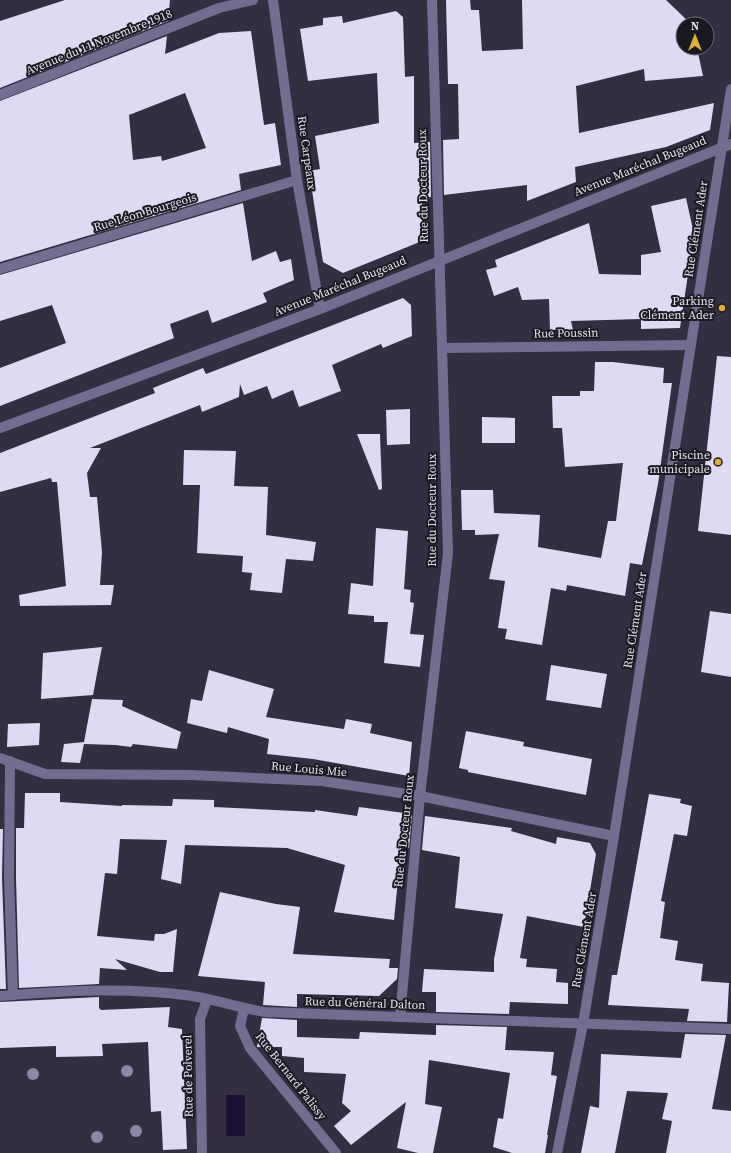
<svg xmlns="http://www.w3.org/2000/svg" width="731" height="1153" font-family="'Source Serif 4',serif">
  <style>
    .water { fill: #1d1036 }
    .building { fill: #dfd9f3; fill-rule: evenodd }
    .lines { fill: none; stroke-linecap: round; stroke-linejoin: round }
    .minor { stroke: #756c92; stroke-width: 10 }
    .tree { fill: #8f87a8 }
    .poi-dot { fill: #e0b034; stroke: #1a1821; stroke-width: 1.5 }
    .labels { text-anchor: middle; stroke-width: 4; stroke-linejoin: round; paint-order: stroke }
    .street-label { font-size: 12px; fill: #e6e3f0; stroke: #1a1821 }
    .poi-label { font-size: 12px; fill: #e6e3f0; stroke: #1a1821; text-anchor: end }
  </style>
  <rect width="100%" height="100%" fill="#332e42"/>
  <rect class="water" x="226" y="1095" width="19" height="41"/>
  <g class="building">
    <polygon points="65,0 170,0 168,21 0,88 0,21"/>
    <polygon points="446,0 470,0 471,10 479,10 482,51 523,49 522,0 666,0 691,24 683,24 683,48 697,48 703,76 645,81 644,69 576,86 579,133 714,103 710,130 666,147 575,167 576,182 527,201 527,185 444,195 443,140 459,139 458,84 448,84"/>
    <polygon points="396,11 403,17 405,77 414,76 414,143 430,142 431,197 422,198 422,241 343,273 323,262 309,171 320,169 315,136 379,123 377,73 308,81 300,29 323,25 323,18 342,16 343,23"/>
    <path d="M251,31L264,125L275,123L281,165L239,174L241,190L0,262V101L167,36L165,54L219,33ZM185,93L206,148L162,161L161,156L133,160L129,115Z"/>
    <polygon points="686,198 694,234 680,328 641,329 641,319 571,321 573,330 550,330 549,299 522,300 518,287 494,296 486,270 497,267 495,260 589,223 599,274 641,275 641,255 661,252 651,206"/>
    <polygon points="243,203 252,261 276,251 280,262 291,259 294,280 263,293 267,302 212,323 208,310 170,324 174,338 0,406 0,368 66,343 52,305 0,321 0,275"/>
    <polygon points="403,298 411,305 412,336 383,348 381,344 332,365 341,391 299,407 293,390 272,399 267,386 244,395 240,384 239,397 202,412 200,405 90,448 101,448 87,473 90,497 97,497 102,552 100,585 114,585 111,605 20,606 19,595 66,586 57,482 52,482 51,478 0,492 0,453 155,393 153,388 203,368 206,374"/>
    <polygon points="717,356 731,357 731,535 698,531"/>
    <polygon points="595,362 613,362 664,368 663,383 672,383 658,484 642,565 630,563 625,596 567,585 566,591 551,588 542,645 505,639 507,629 498,628 505,581 489,579 499,534 475,535 475,530 462,530 461,490 493,490 494,513 540,515 538,547 601,558 608,521 616,521 623,463 565,467 562,428 553,428 552,396 580,396 580,391 594,391"/>
    <polygon points="410,409 410,444 387,445 386,410"/>
    <polygon points="482,417 515,418 515,443 482,443"/>
    <polygon points="357,434 380,434 382,489 379,490"/>
    <polygon points="184,450 236,451 234,486 268,487 266,535 316,542 313,561 286,559 282,593 250,590 252,573 242,572 243,556 197,553 200,485 183,485"/>
    <polygon points="376,528 408,531 404,589 411,590 410,602 414,603 410,634 424,635 420,667 384,663 388,622 374,622 374,616 348,614 351,583 373,586"/>
    <polygon points="710,611 731,614 731,677 701,672"/>
    <polygon points="102,647 93,695 41,699 43,653"/>
    <polygon points="551,665 607,674 601,708 546,700"/>
    <polygon points="209,670 274,689 266,717 344,729 346,719 372,724 370,733 412,742 409,776 313,759 267,754 269,739 228,727 227,733 187,723 191,699 202,701"/>
    <polygon points="92,699 123,700 122,706 181,732 177,749 133,744 131,747 115,745 84,744 80,763 61,762 64,744 84,742"/>
    <polygon points="40,723 39,745 7,747 8,724"/>
    <polygon points="466,731 524,742 523,746 592,759 586,795 468,772 468,770 459,768"/>
    <polygon points="25,793 60,793 60,802 122,806 122,805 172,806 173,799 214,800 214,807 315,812 315,810 357,816 359,807 412,814 409,848 401,847 401,849 394,920 334,912 345,865 287,848 185,845 181,884 161,879 167,840 120,839 117,874 105,873 97,936 154,941 155,934 164,934 177,929 173,972 160,972 115,959 127,970 100,968 99,984 19,988 16,878 16,828 24,828"/>
    <polygon points="649,794 681,799 680,803 692,806 687,836 674,834 661,901 665,902 660,938 678,941 675,960 703,964 701,981 729,983 727,1022 687,1021 689,1009 608,1005 612,975 617,975"/>
    <polygon points="425,816 512,828 511,831 556,844 557,837 590,843 596,854 584,927 527,916 520,958 527,959 526,967 557,969 556,982 568,983 568,1004 510,1002 509,1014 436,1012 436,992 422,992 424,969 494,972 494,959 503,914 455,908 460,857 422,850"/>
    <polygon points="0,829 3,829 2,878 6,989 0,989"/>
    <polygon points="220,892 276,904 300,907 293,954 390,959 389,968 398,968 397,979 379,996 297,994 297,1007 263,1005 265,982 198,976"/>
    <polygon points="99,997 99,1008 101,1010 170,1007 168,1027 182,1029 187,1149 163,1150 161,1111 151,1112 148,1042 102,1044 103,1056 56,1057 56,1046 0,1048 0,1002"/>
    <polygon points="262,1018 297,1020 297,1037 359,1039 360,1032 436,1035 436,1025 507,1027 505,1050 554,1052 551,1075 557,1076 547,1135 548,1135 545,1153 512,1153 493,1147 498,1118 503,1119 510,1073 429,1060 425,1104 442,1107 433,1153 418,1153 397,1148 406,1102 351,1145 334,1126 351,1111 342,1103 346,1074 304,1072 304,1058 282,1056 282,1047 257,1047"/>
    <polygon points="685,1034 726,1035 712,1109 731,1111 731,1153 666,1153 672,1121 662,1119 668,1093 627,1091 615,1153 581,1153 590,1106 599,1108 601,1054 681,1058"/>
  </g>
  <g class="lines">
    <g class="minor">
      <polyline points="273,0 297,180 320,309"/>
      <polyline points="0,95 219,8 253,0"/>
      <polyline points="0,269 297,180"/>
      <polyline points="443,348 691,345"/>
      <polyline points="0,428 320,309 731,144"/>
      <polyline points="0,758 45,774 191,775 322,781 420,796 614,836"/>
      <polyline points="10,761 9,878 13,995"/>
      <path d="M0,996C61,991 124,987 185,995C212,998 238,1008 265,1012L731,1029"/>
      <polyline points="244,1009 240,1026 250,1048 336,1153"/>
      <polyline points="400,1017 420,796 448,553 432,0"/>
      <polyline points="202,1153 200,1019 207,1000"/>
      <polyline points="557,1153 583,1024 614,836 731,89"/>
    </g>
  </g>
  <g class="tree">
    <circle cx="127" cy="1071" r="6"/>
    <circle cx="33" cy="1074" r="6"/>
    <circle cx="136" cy="1131" r="6"/>
    <circle cx="97" cy="1137" r="6"/>
  </g>
  <g class="poi-dot">
    <circle cx="722" cy="308" r="4"/>
    <circle cx="718" cy="462" r="4"/>
  </g>
  <g class="labels">
    <g class="street-label">
      <text transform="translate(99 42) rotate(-22)" y="4">Avenue du 11 Novembre 1918</text>
      <text transform="translate(307 153) rotate(82)" y="4">Rue Carpeaux</text>
      <text transform="translate(640 166) rotate(-22)" y="4">Avenue Maréchal Bugeaud</text>
      <text transform="translate(423 186) rotate(-91)" y="4">Rue du Docteur Roux</text>
      <text transform="translate(145 212) rotate(-17)" y="4">Rue Léon Bourgeois</text>
      <text transform="translate(696 229) rotate(-81)" y="4">Rue Clément Ader</text>
      <text transform="translate(340 286) rotate(-22)" y="4">Avenue Maréchal Bugeaud</text>
      <text transform="translate(566 333) rotate(-1)" y="4">Rue Poussin</text>
      <text transform="translate(432 510) rotate(-90)" y="4">Rue du Docteur Roux</text>
      <text transform="translate(635 620) rotate(-81)" y="4">Rue Clément Ader</text>
      <text transform="translate(309 769) rotate(5)" y="4">Rue Louis Mie</text>
      <text transform="translate(404 831) rotate(-84)" y="4">Rue du Docteur Roux</text>
      <text transform="translate(584 940) rotate(-80)" y="4">Rue Clément Ader</text>
      <text transform="translate(365 1003) rotate(2)" y="4">Rue du Général Dalton</text>
      <text transform="translate(188 1076) rotate(-91)" y="4">Rue de Polverel</text>
      <text transform="translate(291 1076) rotate(52)" y="4">Rue Bernard Palissy</text>
    </g>
    <g class="poi-label">
      <text x="714" y="305">Parking<tspan x="714" dy="14">Clément Ader</tspan></text>
      <text x="710" y="459">Piscine<tspan x="710" dy="14">municipale</tspan></text>
    </g>
  </g>
  <g transform="translate(695 36)"><circle r="19" fill="#1a1821" stroke="#6c6974"/>
  <path d="M0-3L7 15L0 10L-7 15Z" fill="#e0b034"/>
  <text y="-6" font-size="11" font-weight="bold" text-anchor="middle" fill="#e6e3f0">N</text>
  </g>
</svg>
